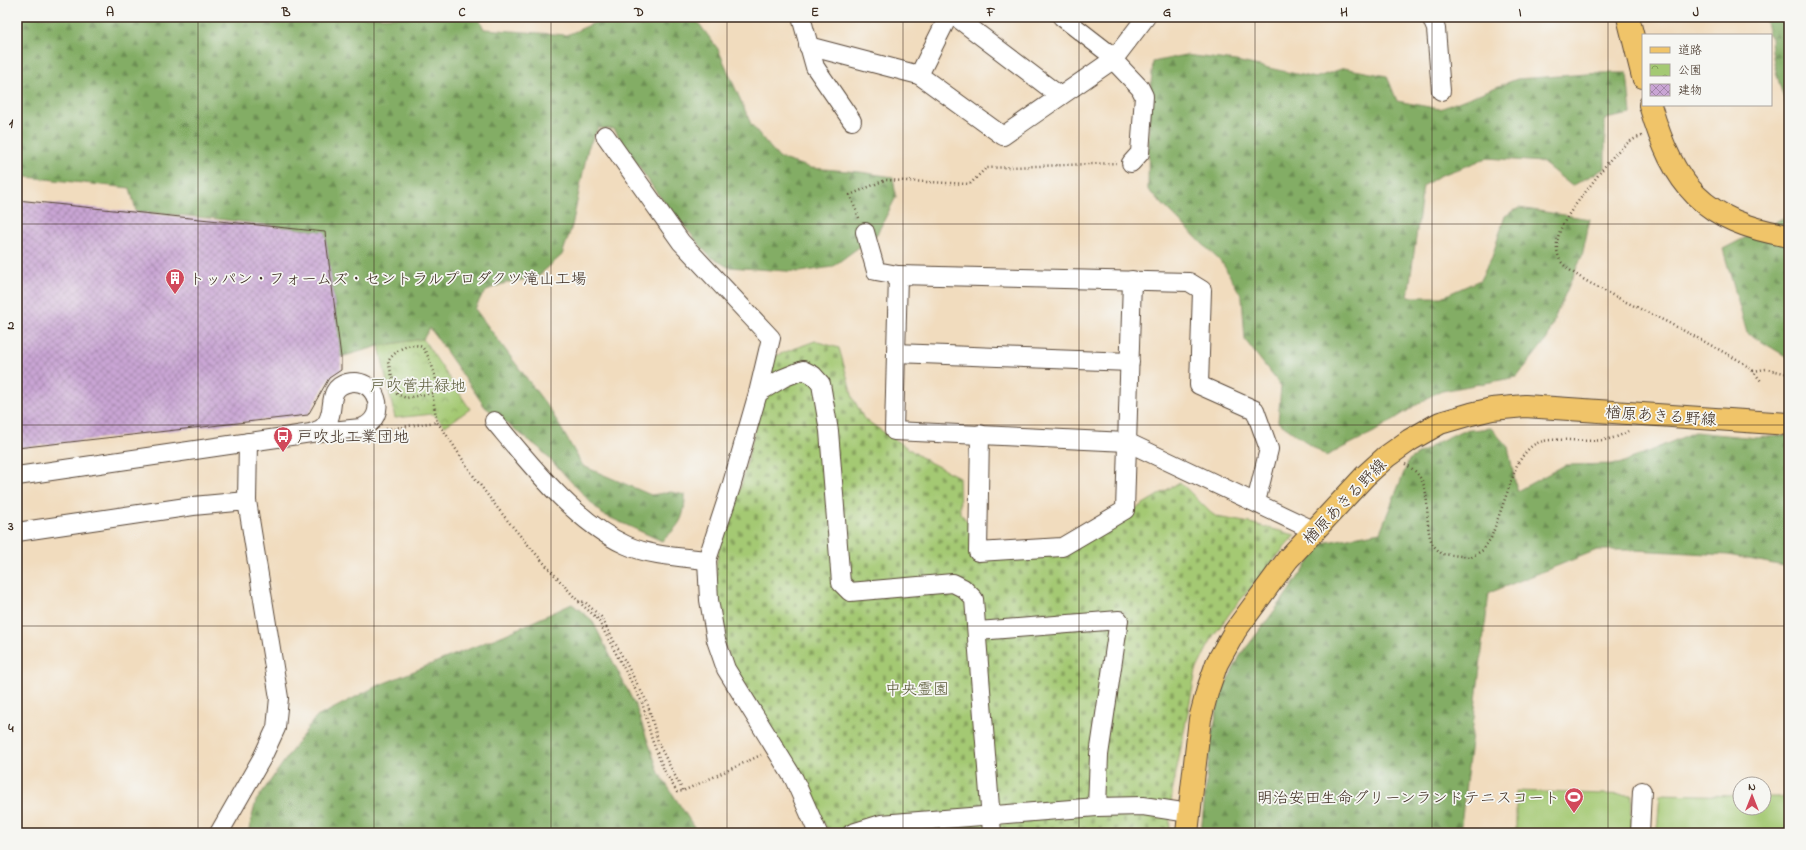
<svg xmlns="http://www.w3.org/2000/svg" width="1806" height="850" font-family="'Indie Flower','Klee One',sans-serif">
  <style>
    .forest { fill: url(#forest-firs); stroke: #5f6c42 }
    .cemetery { fill: url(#cemetery-stones); stroke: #707a48 }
    .park { fill: url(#park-crowns); stroke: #707a48 }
    .garden { fill: #a4c973; stroke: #707a48 }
    .building { fill: url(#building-cross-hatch) }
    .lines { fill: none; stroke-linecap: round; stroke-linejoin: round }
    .minor-casing { stroke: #564536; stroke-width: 20 }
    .major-casing { stroke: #564536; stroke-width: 24 }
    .path { stroke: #564536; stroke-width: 2.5; stroke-dasharray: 1 3; stroke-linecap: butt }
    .minor { stroke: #fff; stroke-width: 18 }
    .major { stroke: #f0c469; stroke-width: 22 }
    .grid { fill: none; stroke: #3b2a1e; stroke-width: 1; stroke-opacity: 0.55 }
    .labels { text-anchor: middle; stroke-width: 3.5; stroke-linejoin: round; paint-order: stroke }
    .poi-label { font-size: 16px; fill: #3b2a1e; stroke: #f6f6f2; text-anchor: start }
    .park-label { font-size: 16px; fill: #5a5a38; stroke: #f6f6f2 }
    .street-label { font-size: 16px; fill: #3b2a1e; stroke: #f6f6f2 }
    .neatline { fill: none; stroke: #3b2a1e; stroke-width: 1.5 }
    .grid-label { font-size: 13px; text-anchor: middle; font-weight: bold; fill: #3b2a1e }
  </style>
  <defs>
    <pattern id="forest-firs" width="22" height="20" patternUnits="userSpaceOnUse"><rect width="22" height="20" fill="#83ad65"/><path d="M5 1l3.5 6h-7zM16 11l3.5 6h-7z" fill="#6c8d53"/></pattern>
    <pattern id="cemetery-stones" width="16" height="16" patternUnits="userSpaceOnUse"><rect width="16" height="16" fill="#a4c973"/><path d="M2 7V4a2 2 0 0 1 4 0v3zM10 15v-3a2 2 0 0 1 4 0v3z" fill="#87a35e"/></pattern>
    <pattern id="park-crowns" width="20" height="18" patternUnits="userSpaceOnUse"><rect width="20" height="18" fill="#a4c973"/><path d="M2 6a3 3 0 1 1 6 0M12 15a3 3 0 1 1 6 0" fill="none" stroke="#87a35e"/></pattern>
    <pattern id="building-cross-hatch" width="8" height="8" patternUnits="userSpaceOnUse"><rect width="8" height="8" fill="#c9a5d4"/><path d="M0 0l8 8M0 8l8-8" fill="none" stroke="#a487ab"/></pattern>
  </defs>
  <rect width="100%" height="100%" fill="#f6f6f2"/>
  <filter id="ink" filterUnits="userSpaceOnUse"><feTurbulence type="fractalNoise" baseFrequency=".025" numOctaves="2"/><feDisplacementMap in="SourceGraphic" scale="8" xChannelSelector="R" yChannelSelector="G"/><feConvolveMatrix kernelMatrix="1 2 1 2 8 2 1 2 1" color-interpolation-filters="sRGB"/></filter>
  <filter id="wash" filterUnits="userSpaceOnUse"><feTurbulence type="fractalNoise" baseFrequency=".012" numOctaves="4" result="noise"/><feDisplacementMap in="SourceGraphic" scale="16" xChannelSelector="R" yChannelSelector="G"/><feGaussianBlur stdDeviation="0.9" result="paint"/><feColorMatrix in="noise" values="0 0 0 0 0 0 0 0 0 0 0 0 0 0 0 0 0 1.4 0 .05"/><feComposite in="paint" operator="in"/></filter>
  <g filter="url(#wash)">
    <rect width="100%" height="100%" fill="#f1dcbe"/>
    <g class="forest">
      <path d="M17,17H478L484,29L567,35L608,17H694L718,49L751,124L779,158L811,168L860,172L893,177L896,197L877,234L832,267L800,272L728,267L709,256L656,192L614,129L598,128L588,148L572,226L562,255L536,278L508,282L489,289L481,297L475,309L551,411L583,466L651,495L671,492L685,495C685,519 679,526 662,541L602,514L539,448L485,407L430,328L423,339L379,346L341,357L325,232L218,219L136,211L130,188L17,176Z"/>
      <path d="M1765,17H1789V114C1781,89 1771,62 1771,35H1769Z"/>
      <polygon points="1185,55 1236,61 1315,78 1344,68 1387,76 1397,101 1440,109 1517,79 1601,73 1627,73 1631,114 1605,119 1605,168 1572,186 1542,162 1487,158 1439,176 1423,186 1408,297 1442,297 1480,280 1492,257 1505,216 1519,208 1590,219 1582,256 1555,317 1547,339 1517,377 1437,392 1374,432 1326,456 1278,422 1281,386 1245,340 1242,297 1223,264 1148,190 1149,106 1153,62"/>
      <polygon points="1789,215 1789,358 1747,333 1723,249"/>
      <polygon points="1491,428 1508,447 1517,491 1565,465 1619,464 1695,432 1756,438 1789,435 1789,567 1728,555 1634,550 1597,550 1489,593 1460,833 1201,833 1210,747 1220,695 1240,656 1281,602 1322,543 1380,532 1409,460 1438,442 1461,431"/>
      <polygon points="572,604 592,620 636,707 659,773 698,833 248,833 256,801 315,718 377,686 506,634"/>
    </g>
    <polygon class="cemetery" points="815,341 839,348 853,398 864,419 927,461 959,477 960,513 976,531 975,554 1063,552 1180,482 1211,513 1217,517 1250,523 1295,535 1233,609 1213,636 1196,671 1172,793 1169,833 828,833 816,804 765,717 733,668 722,636 717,605 716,566 719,547 742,483 772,357"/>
    <polygon class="park" points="423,339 470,409 445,426 433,414 395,418 379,346"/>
    <g class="garden">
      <polygon points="1516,791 1632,795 1631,833 1516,833"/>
      <polygon points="1660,794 1740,796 1740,808 1764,808 1764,797 1789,797 1789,833 1657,833"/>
    </g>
    <g id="blocks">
      <polygon class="building" points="17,200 325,232 341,357 341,370 329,378 308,415 17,448"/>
    </g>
  </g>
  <g filter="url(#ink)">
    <use href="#blocks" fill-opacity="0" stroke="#564536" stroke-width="1"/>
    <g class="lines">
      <g class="minor-casing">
        <g id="minor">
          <polyline points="801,17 815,67 852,121"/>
          <polyline points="948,17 919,75 1003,136 1114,59 1146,17"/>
          <polyline points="956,17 1060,96"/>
          <polyline points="1062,17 1111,55 1117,64 1140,88 1144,96 1140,153 1131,163"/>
          <polyline points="1431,17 1436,29 1441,91"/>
          <polyline points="808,46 919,75"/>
          <polyline points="605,135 681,242 771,338 758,393 731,487 707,560 709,600 716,640 726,669 794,779 818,833"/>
          <polyline points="865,232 876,271 898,275"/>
          <polyline points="896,353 1130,362"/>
          <polyline points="758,393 783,378 803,370 813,375 821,384 829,431 841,583 850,592 953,583 963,588 974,599 992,833"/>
          <path d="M494,421C530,464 575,522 626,545C650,556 681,557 707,560"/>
          <polyline points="980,434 978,552 1062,547 1125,510 1132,280"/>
          <path d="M17,476L311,433L361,428C391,417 376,375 347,383C324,389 338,413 324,426C321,430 315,431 311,433"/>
          <polyline points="247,501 248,442"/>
          <polyline points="1256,502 1269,449 1255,410 1199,385 1202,290 1189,282 898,275 894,431 1127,442 1315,531"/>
          <polyline points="17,532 193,506 247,501 279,698 276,728 262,758 219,833"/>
          <polyline points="978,631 1119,620 1099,755 1097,807"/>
          <polyline points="852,833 881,824 1097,807 1143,806 1189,813"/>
          <polyline points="1640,833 1642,791"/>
        </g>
      </g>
      <g class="major-casing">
        <g id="major">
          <polyline points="1628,17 1643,77"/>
          <path d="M1650,105C1674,187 1703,221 1789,236"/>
          <polyline points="1187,833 1200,719 1208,689 1217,663 1235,631 1288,559 1365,476 1386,457 1410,440 1440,423 1471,414 1492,409 1525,406 1789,424"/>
        </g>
      </g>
      <g class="path">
        <path d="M1642,136C1618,142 1598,177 1583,195C1570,212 1549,237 1560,260C1569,277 1640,308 1659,318C1687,332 1714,347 1742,362L1753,371L1761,381"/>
        <polyline points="859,218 850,195 885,180 970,184 986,168 1116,163"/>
        <polyline points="1753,371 1766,369 1789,374"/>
        <path d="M432,393L437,387C436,375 430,357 422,347C409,341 394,351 388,362L397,394L406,398L432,393L437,422"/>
        <path d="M386,429L437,422C452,441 463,462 478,482C508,524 544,563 578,601L585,602L601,617L647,702L659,745L683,791"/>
        <path d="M1405,464C1438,482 1421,516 1432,543C1434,547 1439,551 1442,554L1471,557L1483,550L1491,538L1517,465C1521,458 1526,451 1532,446C1554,430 1598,452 1628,431"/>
        <polyline points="579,602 597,618 642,702 652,740 664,770 677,792 683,791 761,755"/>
      </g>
      <use href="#minor" class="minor"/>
      <use href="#major" class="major"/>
    </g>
  </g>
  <path class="grid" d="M198,17V833M374,17V833M551,17V833M727,17V833M903,17V833M1079,17V833M1255,17V833M1432,17V833M1608,17V833M17,224H1789M17,425H1789M17,626H1789"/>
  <defs>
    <g id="building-pin" transform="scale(1)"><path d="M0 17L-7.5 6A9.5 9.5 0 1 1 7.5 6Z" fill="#d1495b" stroke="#f6f6f2"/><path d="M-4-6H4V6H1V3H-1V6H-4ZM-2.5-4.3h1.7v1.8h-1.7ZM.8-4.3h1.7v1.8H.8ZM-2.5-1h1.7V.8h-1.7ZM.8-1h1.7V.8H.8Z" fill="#fff"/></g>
    <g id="bus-pin" transform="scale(1)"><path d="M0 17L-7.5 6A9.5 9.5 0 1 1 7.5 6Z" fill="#d1495b" stroke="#f6f6f2"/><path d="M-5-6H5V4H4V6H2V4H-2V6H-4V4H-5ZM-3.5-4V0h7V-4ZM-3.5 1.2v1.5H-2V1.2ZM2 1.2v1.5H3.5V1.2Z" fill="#fff"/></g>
    <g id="stadium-pin" transform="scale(1)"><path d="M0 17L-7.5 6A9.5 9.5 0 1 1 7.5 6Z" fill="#d1495b" stroke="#f6f6f2"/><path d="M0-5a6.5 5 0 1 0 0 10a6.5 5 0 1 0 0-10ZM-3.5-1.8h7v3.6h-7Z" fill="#fff"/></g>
  </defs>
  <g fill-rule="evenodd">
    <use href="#building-pin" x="175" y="278"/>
    <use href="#bus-pin" x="283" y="436"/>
    <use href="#stadium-pin" x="1574" y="797"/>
  </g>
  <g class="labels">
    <g class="poi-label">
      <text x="189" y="284">トッパン・フォームズ・セントラルプロダクツ滝山工場</text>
      <text x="297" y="442">戸吹北工業団地</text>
      <text x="1560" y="803" text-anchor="end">明治安田生命グリーンランドテニスコート</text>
    </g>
    <g class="park-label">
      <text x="418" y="391">戸吹菅井緑地</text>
      <text x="917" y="694">中央霊園</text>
    </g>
    <g class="street-label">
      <text transform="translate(1661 415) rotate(4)" y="6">楢原あきる野線</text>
      <text transform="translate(1344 501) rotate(-46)" y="6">楢原あきる野線</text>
    </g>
  </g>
  <rect width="1806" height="850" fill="none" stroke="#f6f6f2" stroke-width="44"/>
  <rect x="1642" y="34" width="130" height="72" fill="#f6f6f2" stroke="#aba49d"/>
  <rect x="1650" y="47" width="20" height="6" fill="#f0c469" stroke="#aba49d"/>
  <text x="1678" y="54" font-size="12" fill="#3b2a1e">道路</text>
  <rect x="1650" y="64" width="20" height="12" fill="url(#park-crowns)" stroke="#aba49d"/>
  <text x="1678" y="74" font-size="12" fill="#3b2a1e">公園</text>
  <rect x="1650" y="84" width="20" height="12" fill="url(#building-cross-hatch)" stroke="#aba49d"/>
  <text x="1678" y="94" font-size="12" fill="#3b2a1e">建物</text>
  <g transform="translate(1752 796)"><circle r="19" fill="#f6f6f2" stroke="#aba49d"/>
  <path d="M0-3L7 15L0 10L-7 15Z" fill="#d1495b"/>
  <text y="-6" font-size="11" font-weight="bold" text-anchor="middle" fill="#3b2a1e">N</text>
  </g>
  <rect x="22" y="22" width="1762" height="806" class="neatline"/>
  <g class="grid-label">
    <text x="110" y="16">A</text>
    <text x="286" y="16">B</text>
    <text x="462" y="16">C</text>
    <text x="639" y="16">D</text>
    <text x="815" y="16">E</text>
    <text x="991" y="16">F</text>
    <text x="1167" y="16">G</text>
    <text x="1344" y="16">H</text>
    <text x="1520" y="16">I</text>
    <text x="1696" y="16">J</text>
    <text x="11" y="127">1</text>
    <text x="11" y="329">2</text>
    <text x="11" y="530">3</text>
    <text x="11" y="732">4</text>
  </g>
</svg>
